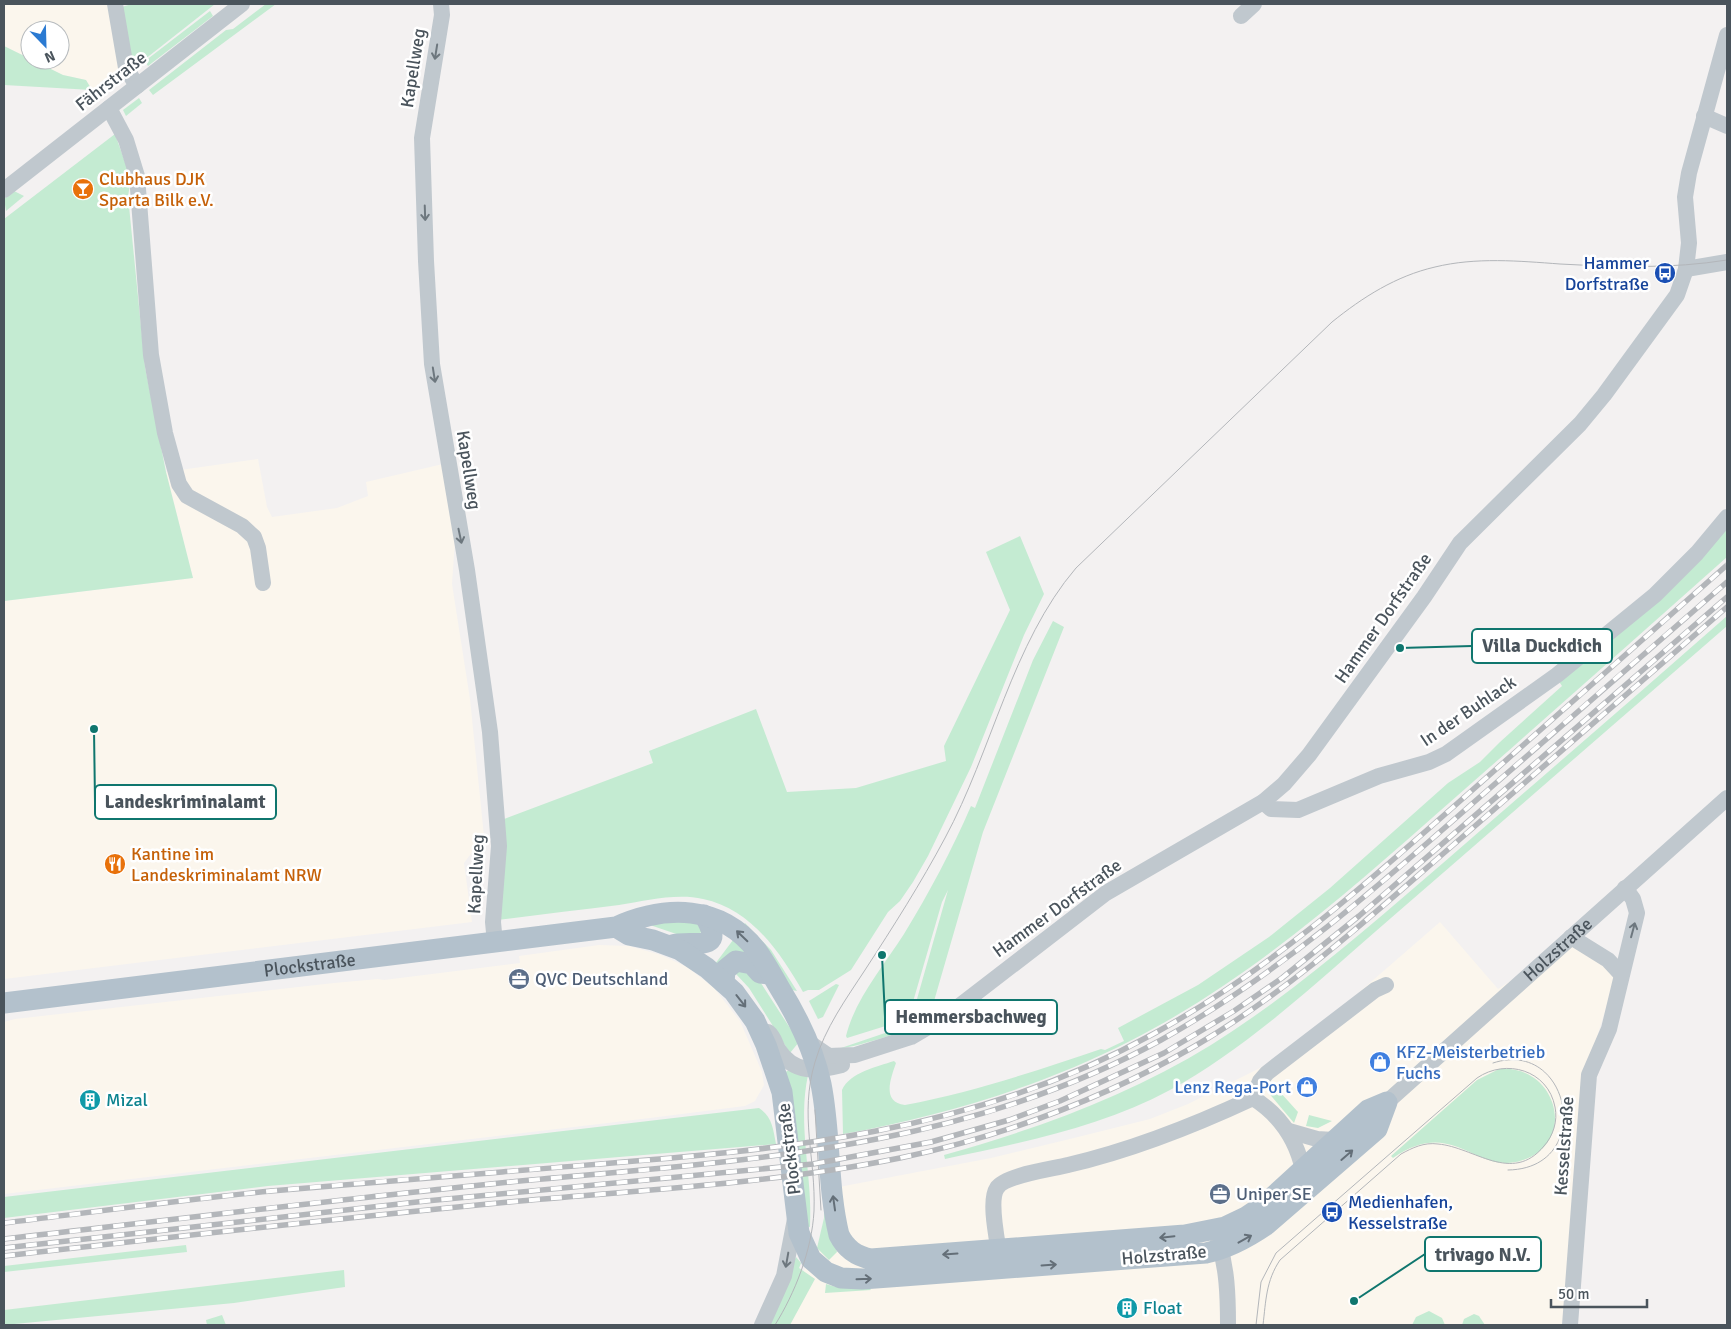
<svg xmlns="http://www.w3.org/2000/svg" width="1731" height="1329" font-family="Signika,sans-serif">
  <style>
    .commercial { fill: #fbf6ed }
    .green { fill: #c4ebd2 }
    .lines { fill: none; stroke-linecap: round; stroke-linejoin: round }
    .minor { stroke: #c0c8ce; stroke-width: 16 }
    .major { stroke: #b3c1cc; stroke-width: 21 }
    .tram { stroke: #b3b6ba; stroke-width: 1 }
    .rail-casing { stroke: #b3b6ba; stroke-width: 5.5 }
    .rail { stroke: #fff; stroke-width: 4; stroke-dasharray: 11; stroke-linecap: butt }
    .oneway { stroke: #6d777e }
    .oneway2 { stroke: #646f78 }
    .labels { text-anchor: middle; stroke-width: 5; stroke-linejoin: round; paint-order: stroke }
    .street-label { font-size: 18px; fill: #4a545c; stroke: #fff }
    .food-label { font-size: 18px; fill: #c56008; stroke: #fff; text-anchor: start }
    .transit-label { font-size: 18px; fill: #164399; stroke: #fff; text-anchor: end }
    .service-label { font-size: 18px; fill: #4e5e75; stroke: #fff; text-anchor: start }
    .shop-label { font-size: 18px; fill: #366cbe; stroke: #fff; text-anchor: start }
    .culture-label { font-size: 18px; fill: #0d838f; stroke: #fff; text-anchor: start }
    .leader { fill: none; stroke: #0f766e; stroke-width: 2 }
    .callout-dot { fill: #0f766e; stroke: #fff; stroke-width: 2 }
    .callout { fill: #fff; stroke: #0f766e; stroke-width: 2 }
    .callout-label { font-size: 19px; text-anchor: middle; font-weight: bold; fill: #4a545c }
  </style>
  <rect width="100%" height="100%" fill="#f3f1f1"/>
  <g class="commercial">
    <polygon points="4,4 115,4 125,68 93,93 86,80 63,75 33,60 60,60 60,30 30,30 30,59 4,46"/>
    <polygon points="258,459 267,507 272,517 337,508 368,496 366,482 443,464 455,540 452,584 470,699 484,836 464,863 472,922 4,979 4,601 193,578 166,472"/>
    <polygon points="1440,922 1498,989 1573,941 1618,969 1584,1079 1573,1325 775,1325 840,1203 839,1187 991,1158 1078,1137 1150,1119 1188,1104 1266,1065 1334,1014"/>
    <polygon points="599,945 629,946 661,955 687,967 714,988 740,1021 762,1072 764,1085 755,1101 745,1106 650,1118 4,1194 4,1022 15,1019 334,983 378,979 384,980 520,963 519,956"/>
  </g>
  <g class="green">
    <polygon points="132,4 215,4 135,67 129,63 118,8"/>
    <polygon points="266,4 276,4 153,95 149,90 226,30 233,29"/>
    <polygon points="210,11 213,16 148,66 145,61"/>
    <polygon points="4,46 63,75 86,80 92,90 4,85"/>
    <polygon points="139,98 142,103 126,116 123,110"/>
    <polygon points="115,134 131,179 128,196 145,367 166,472 193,578 4,601 4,219"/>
    <polygon points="14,191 24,196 6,211 4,199"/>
    <path d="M1727,518V557C1637,637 1547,717 1457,796C1355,886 1252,979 1130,1041C1040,1087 942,1116 843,1134L842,1090C850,1072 877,1067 894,1061L896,1063C891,1078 881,1102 905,1105C973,1092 1036,1071 1101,1049L1105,1050L1124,1041L1118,1028L1198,985L1269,937L1330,888L1448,783L1480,762L1500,742L1562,686L1556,677Z"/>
    <path d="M1020,536L1044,594L1024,635L971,767L928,856L913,882L900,901L888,912L851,970L819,990H808L803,992C780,952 751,909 703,899C676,893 645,901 619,905C578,910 538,915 497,920L499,821L653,763L649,751L756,709L787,792L856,788L946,761L944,746L1010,610L986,552Z"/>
    <path d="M1727,616V626C1615,723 1503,821 1391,918C1324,976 1248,1048 1170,1090C1101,1127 1021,1143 945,1159L944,1155C1037,1129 1128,1096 1211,1045C1297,991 1373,923 1450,857C1542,777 1635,697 1727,616Z"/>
    <path d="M1053,621L1064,627L983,832L932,1008L913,1013L948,890L942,902L908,1019L847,1038L846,1036C855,999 883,967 904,934C929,893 952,850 971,806L975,808L1033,660Z"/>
    <polygon points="649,922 696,922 702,932 688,938 650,925"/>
    <polygon points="745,923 771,950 797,991 792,990 743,926"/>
    <polygon points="733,940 749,955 718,966 715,964"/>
    <polygon points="741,969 757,977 799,1042 790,1053 749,988 736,974"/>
    <polygon points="836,984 839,985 823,1017 818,1019 809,1001"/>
    <path d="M932,1017C926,1026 854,1048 841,1048Z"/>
    <path d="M1499,1069C1557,1064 1578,1142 1523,1160C1475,1177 1455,1115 1393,1158L1391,1156L1477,1080Z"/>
    <path d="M789,1070L808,1075C797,1126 813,1176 810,1227L806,1226L784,1073Z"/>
    <polygon points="1271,1082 1298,1112 1294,1123 1268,1092 1267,1087"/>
    <path d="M759,1108C772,1117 773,1128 776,1144L268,1186L4,1218V1197Z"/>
    <polygon points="1309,1115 1332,1121 1318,1128 1306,1126"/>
    <polygon points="824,1205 837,1252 829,1260 817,1248 824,1218"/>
    <polygon points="186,1245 187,1252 4,1272 4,1266"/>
    <polygon points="796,1257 801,1263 799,1268 815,1279 790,1325 767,1325"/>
    <polygon points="344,1270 345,1287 234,1303 4,1325 4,1310"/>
    <polygon points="826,1284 836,1287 868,1286 871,1290 825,1293"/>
    <polygon points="1429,1311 1442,1318 1445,1325 1412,1325 1416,1317"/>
    <polygon points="1474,1314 1479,1316 1485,1325 1462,1325 1464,1319"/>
    <polygon points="222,1315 226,1325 207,1325 206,1320"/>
  </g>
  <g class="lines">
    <g class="minor">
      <polyline points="115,4 126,68 137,86"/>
      <polyline points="441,4 442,15 422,138 426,261 432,364 467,570 490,732 499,846 493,922 495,943"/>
      <polyline points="1241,16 1254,4"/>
      <polyline points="109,108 126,140 137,176 151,355 165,433 179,484 187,496 242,526 254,537 258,548 263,583"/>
      <polyline points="1704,116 1727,126"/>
      <polyline points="4,190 242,4"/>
      <polyline points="1686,269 1727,262"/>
      <polyline points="1263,802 1271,809 1298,810 1379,776 1429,762 1446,754 1557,675 1655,595 1697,553 1727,517"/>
      <polyline points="1571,937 1608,960 1621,974"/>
      <path d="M768,1032C774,1037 775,1043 778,1049C794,1075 818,1071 842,1065"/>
      <polyline points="807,1041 829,1056 855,1055 911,1037 945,1017 1106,893 1263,802 1284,784 1309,755 1424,597 1460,543 1580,424 1604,395 1677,295 1686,269 1689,243 1685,197 1689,173 1727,35"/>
      <path d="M1253,1098C1280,1115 1296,1138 1303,1170"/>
      <path id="s1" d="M1387,1102L1727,798"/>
      <polyline points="1289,1131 1317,1139 1334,1140"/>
      <path d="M1218,1239C1227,1268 1228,1295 1228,1325"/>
      <path d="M1000,1259C998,1243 988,1201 997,1188C1005,1175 1053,1169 1068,1165C1133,1150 1193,1126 1253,1098L1260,1081L1267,1073L1375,990L1386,985"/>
      <polyline points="762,1325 784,1276 795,1219"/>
      <polyline points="1570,1325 1589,1075 1609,1029 1637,913 1633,899 1625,888"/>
    </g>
    <g class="major">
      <path d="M672,945C693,939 728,955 704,915"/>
      <polyline points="724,983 725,970 736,961 752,964 760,973 769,974"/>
      <path id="s2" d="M4,1003L616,927C665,905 721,904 757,951C765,962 772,975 779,987C797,1016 814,1050 821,1084C831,1134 827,1186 839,1235C846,1249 856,1256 871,1259L1185,1235L1225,1227L1246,1217L1264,1205L1368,1110L1387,1102L1377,1129L1266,1225C1247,1238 1229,1248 1206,1253L903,1276L862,1279L841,1278L826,1272L811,1259L799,1233L782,1092L766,1045L755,1021L734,992L707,968L680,950L653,940L629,935L616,927"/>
    </g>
    <g class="tram">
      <path d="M1493,1063C1571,1037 1596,1169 1508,1170"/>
      <polyline points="815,1110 821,1210"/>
      <path d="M775,1325C795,1293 812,1250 814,1211C816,1158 799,1116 815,1062C825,1028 846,999 865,970C893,927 921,883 945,838C992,751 1012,643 1076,568L1332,322C1363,297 1396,276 1435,267C1476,257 1519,261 1560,264C1617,267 1671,269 1727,260"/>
      <path d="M1256,1325L1261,1282L1276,1253L1477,1078C1506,1058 1548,1070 1555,1107C1558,1121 1553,1136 1544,1146C1512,1185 1474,1147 1438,1144C1424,1142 1412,1148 1401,1154L1280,1260C1266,1281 1266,1300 1263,1325"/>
    </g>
    <g class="rail-casing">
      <g id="rail">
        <path d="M4,1223C93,1212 182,1200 271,1191C348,1184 425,1178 502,1172C731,1152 947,1148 1155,1033C1268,971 1364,886 1460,801C1549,722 1638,644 1727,565"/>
        <path d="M4,1239C169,1220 334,1200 500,1183C729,1161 954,1154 1161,1040C1279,974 1380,885 1481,796C1563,724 1645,653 1727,582"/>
        <polyline points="4,1248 426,1201 813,1164 931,1142 1009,1120 1060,1101 1164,1053 1234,1011 1282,978 1359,916 1727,597"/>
        <path d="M4,1256C172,1237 341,1218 509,1202C639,1190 772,1184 900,1158C1004,1136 1103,1099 1195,1046C1289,991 1370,917 1452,846C1544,766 1636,686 1727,607"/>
      </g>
    </g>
    <use href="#rail" class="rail"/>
  </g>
  <defs><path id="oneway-shaft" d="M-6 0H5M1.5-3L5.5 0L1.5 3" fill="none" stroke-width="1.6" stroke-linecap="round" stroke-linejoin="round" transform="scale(1.25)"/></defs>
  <g class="oneway">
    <use href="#oneway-shaft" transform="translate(436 52) rotate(99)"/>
    <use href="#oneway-shaft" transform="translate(425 213) rotate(88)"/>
    <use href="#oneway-shaft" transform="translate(434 375) rotate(81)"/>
    <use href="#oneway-shaft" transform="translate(460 536) rotate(78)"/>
    <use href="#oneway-shaft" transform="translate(1633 930) rotate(-75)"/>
    <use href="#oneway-shaft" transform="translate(787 1260) rotate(100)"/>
  </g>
  <g class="oneway2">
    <use href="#oneway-shaft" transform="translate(742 936) rotate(-136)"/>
    <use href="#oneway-shaft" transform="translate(741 1001) rotate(52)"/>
    <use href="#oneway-shaft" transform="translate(1347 1155) rotate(-41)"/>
    <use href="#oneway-shaft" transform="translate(834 1203) rotate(-98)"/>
    <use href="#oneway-shaft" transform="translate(1167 1237) rotate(174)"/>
    <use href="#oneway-shaft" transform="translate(1245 1239) rotate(-29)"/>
    <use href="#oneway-shaft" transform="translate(950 1254) rotate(176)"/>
    <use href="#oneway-shaft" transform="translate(1049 1265) rotate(-4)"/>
    <use href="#oneway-shaft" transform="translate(864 1279) rotate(-2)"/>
  </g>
  <defs>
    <g id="bar-disc" transform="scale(1.125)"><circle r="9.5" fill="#e8710a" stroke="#fff"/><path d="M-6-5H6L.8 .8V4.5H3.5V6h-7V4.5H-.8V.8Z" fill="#fff"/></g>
    <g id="bus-disc" transform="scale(1.125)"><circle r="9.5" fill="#1a4fb4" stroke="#fff"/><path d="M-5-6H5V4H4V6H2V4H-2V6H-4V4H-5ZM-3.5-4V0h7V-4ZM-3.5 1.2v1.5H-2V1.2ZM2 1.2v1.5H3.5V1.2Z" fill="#fff"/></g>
    <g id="restaurant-disc" transform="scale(1.125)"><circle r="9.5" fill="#e8710a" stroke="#fff"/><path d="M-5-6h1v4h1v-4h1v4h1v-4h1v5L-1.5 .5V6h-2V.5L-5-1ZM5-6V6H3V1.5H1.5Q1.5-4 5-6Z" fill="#fff"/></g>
    <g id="office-disc" transform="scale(1.125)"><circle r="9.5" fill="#5c6f8a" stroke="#fff"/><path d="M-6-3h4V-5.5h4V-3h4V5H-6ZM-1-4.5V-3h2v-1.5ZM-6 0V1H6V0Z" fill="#fff"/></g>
    <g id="shop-disc" transform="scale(1.125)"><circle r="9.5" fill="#3f7fe0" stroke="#fff"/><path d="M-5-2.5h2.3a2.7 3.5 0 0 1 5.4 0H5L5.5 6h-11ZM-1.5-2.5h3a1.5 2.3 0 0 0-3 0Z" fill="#fff"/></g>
    <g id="building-disc" transform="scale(1.125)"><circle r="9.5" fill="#0f9aa8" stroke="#fff"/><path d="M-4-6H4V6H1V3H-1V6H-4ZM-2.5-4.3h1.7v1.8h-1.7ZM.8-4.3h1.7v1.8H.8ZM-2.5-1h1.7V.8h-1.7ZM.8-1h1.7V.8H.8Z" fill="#fff"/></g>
  </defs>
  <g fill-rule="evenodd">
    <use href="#bar-disc" x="83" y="189"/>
    <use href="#bus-disc" x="1665" y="273"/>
    <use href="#restaurant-disc" x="115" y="864"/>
    <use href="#office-disc" x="519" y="979"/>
    <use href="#shop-disc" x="1380" y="1062"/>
    <use href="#shop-disc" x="1307" y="1087"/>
    <use href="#building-disc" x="90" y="1100"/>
    <use href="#office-disc" x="1220" y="1194"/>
    <use href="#bus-disc" x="1332" y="1212"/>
    <use href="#building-disc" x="1127" y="1308"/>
  </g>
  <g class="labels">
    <g class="street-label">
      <text transform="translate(413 68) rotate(-81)" y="6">Kapellweg</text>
      <text transform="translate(111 81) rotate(-38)" y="6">Fährstraße</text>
      <text transform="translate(469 470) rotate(81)" y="6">Kapellweg</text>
      <text transform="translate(1383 618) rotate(-55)" y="6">Hammer Dorfstraße</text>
      <text transform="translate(1468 711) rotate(-34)" y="6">In der Buhlack</text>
      <text transform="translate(476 874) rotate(-87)" y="6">Kapellweg</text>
      <text transform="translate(1057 908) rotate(-36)" y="6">Hammer Dorfstraße</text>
      <text dy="6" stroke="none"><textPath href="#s1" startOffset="229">Holzstraße</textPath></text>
      <text dy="6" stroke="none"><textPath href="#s2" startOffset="308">Plockstraße</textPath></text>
      <text transform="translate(1564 1146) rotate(-86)" y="6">Kesselstraße</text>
      <text transform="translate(789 1149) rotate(-97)" y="6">Plockstraße</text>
      <text transform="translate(1164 1255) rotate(-5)" y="6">Holzstraße</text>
    </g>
    <g class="food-label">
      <text x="99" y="185">Clubhaus DJK<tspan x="99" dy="21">Sparta Bilk e.V.</tspan></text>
      <text x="131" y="860">Kantine im<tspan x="131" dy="21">Landeskriminalamt NRW</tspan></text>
    </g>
    <g class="transit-label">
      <text x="1649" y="269">Hammer<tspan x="1649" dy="21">Dorfstraße</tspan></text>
      <text x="1348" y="1208" text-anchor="start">Medienhafen,<tspan x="1348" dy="21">Kesselstraße</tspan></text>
    </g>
    <g class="service-label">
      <text x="535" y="985">QVC Deutschland</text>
      <text x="1236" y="1200">Uniper SE</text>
    </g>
    <g class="shop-label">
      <text x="1396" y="1058">KFZ-Meisterbetrieb<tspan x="1396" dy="21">Fuchs</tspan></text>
      <text x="1291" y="1093" text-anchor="end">Lenz Rega-Port</text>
    </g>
    <g class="culture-label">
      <text x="106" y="1106">Mizal</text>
      <text x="1143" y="1314">Float</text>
    </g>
  </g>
  <path class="leader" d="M1400 648L1472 646M94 729L95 802M882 955L885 1017M1354 1301L1425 1254"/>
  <g class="callout-dot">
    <circle cx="1400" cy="648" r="5"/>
    <circle cx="94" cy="729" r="5"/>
    <circle cx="882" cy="955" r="5"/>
    <circle cx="1354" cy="1301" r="5"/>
  </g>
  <g class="callout">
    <rect x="1472" y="629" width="140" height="34" rx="5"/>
    <rect x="95" y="785" width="181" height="34" rx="5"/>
    <rect x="885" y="1000" width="172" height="34" rx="5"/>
    <rect x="1425" y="1237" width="116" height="34" rx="5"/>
  </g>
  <g class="callout-label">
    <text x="1542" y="652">Villa Duckdich</text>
    <text x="185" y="808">Landeskriminalamt</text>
    <text x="971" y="1023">Hemmersbachweg</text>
    <text x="1483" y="1261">trivago N.V.</text>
  </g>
  <rect width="1731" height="1329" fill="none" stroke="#4a545c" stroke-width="10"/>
  <g transform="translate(45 45) rotate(157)"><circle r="24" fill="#ffffff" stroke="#b7bbbe"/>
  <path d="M0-4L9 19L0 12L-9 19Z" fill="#2b7ad2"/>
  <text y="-8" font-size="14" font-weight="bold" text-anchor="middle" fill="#4a545c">N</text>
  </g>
  <path d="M1551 1299v8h96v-8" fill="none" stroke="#4a545c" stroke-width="2.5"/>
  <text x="1558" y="1299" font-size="15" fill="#4a545c" stroke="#ffffff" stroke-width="4" paint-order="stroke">50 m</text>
</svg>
